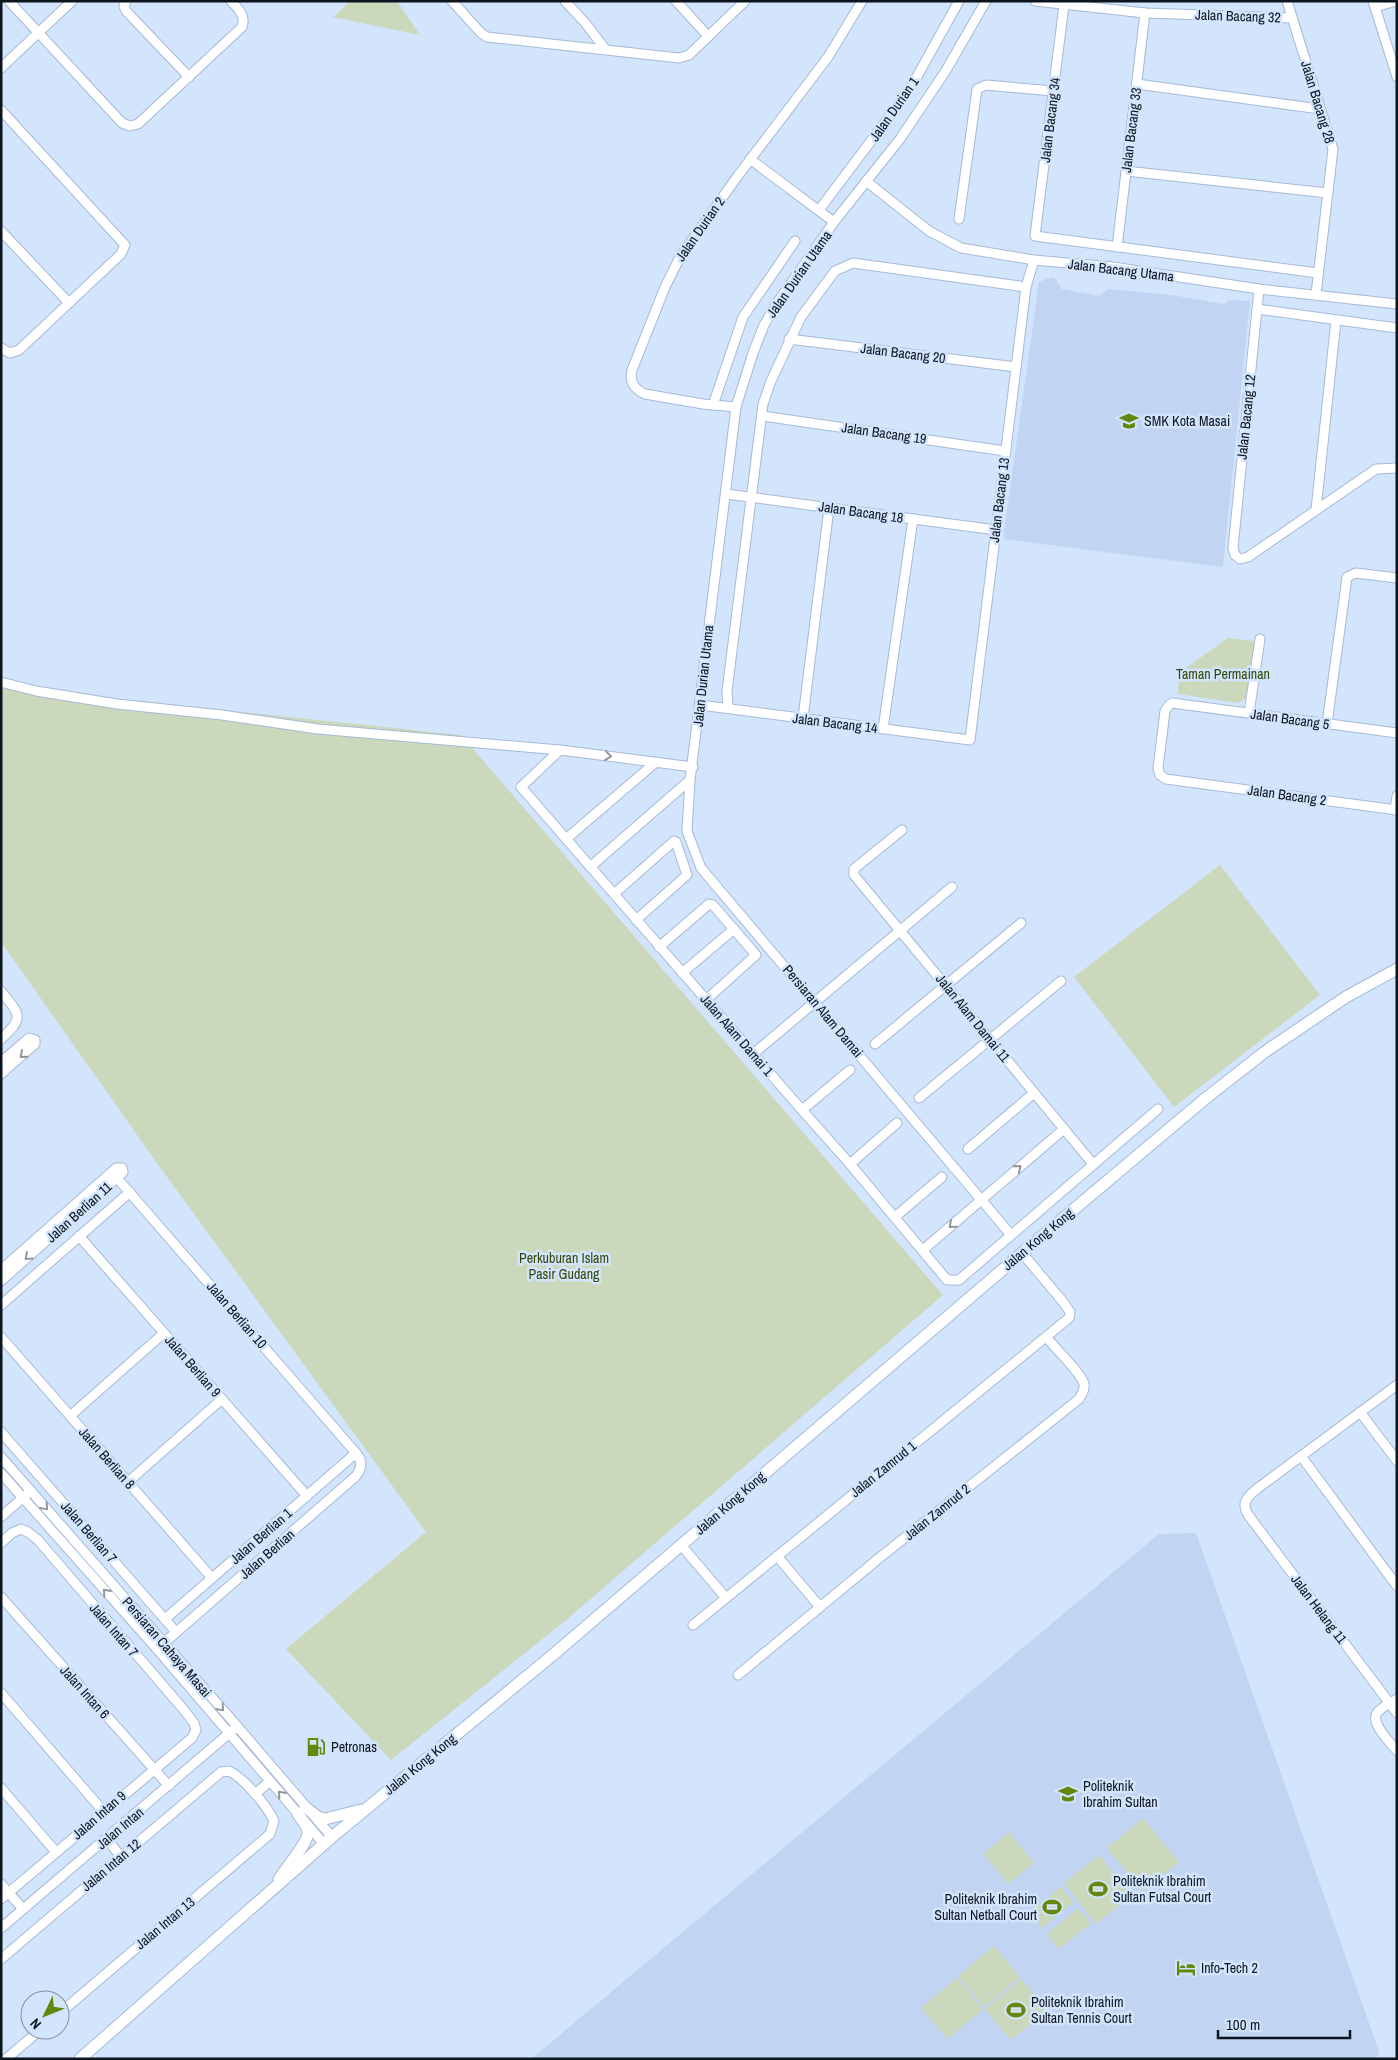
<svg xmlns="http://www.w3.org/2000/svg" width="1398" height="2060" font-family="'Archivo Narrow',sans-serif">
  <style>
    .built { fill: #c1d5f2 }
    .green { fill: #cbd8bb }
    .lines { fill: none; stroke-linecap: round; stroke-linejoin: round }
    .minor-casing { stroke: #a5b9d7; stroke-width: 11 }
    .major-casing { stroke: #a5b9d7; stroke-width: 13 }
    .minor { stroke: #fff; stroke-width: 9 }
    .major { stroke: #fff; stroke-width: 11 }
    .oneway { stroke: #92959a }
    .labels { text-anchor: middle; stroke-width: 5; stroke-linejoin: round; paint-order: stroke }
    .street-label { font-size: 14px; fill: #0c141e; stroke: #d3e4fd }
    .poi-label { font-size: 14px; fill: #0c141e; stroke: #d3e4fd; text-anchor: start }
    .park-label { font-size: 14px; fill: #344805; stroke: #d3e4fd }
  </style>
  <rect width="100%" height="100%" fill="#d3e4fd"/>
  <g class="built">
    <polygon points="1051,277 1056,279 1062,289 1099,296 1108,289 1172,295 1224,304 1229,300 1250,301 1223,567 1003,539 1039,282"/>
    <polygon points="1196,1533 1380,2054 1374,2059 531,2059 1159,1534"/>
  </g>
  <g class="green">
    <polygon points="351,1 397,1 420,35 333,17"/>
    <polygon points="1228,638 1255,641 1249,696 1238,703 1178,694 1179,673"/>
    <polygon points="1,685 14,688 461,735 943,1295 565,1621 391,1760 286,1649 426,1532 159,1166 1,942"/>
    <polygon points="1220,865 1320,995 1174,1107 1074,977"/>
    <polygon points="1143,1818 1179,1862 1143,1891 1107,1848"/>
    <polygon points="1009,1832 1034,1863 1008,1884 983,1854"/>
    <polygon points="1099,1855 1131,1895 1096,1924 1064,1883"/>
    <polygon points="1061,1887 1074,1902 1042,1928 1029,1912"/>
    <polygon points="1078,1908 1091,1923 1059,1949 1047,1934"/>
    <polygon points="994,1946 1020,1977 984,2007 958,1976"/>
    <polygon points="957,1978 983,2009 948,2039 921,2008"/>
    <polygon points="1021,1979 1047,2010 1011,2040 985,2009"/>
  </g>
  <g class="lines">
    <g class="minor-casing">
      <g id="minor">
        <path d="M9,1L122,123L130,126L138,124L242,27C246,16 239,9 231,1"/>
        <polyline points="126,1 124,6 126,11 189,77"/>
        <polyline points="452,1 481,33 487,37 679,58 689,55 745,1"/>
        <polyline points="565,1 587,25 605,49"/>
        <polyline points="676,1 708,36"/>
        <polyline points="986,1 945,72 900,139 834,222 777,303 764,325 753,353 736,407 690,780 687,831 701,868 1011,1235"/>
        <polyline points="1035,1 1145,13 1292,18"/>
        <polyline points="1287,1 1333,149 1316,294"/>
        <polyline points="1373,1 1397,77"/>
        <polyline points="1064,5 1035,236 1318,273"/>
        <polyline points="1375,7 1396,1"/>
        <polyline points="1,68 72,1"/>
        <polyline points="1137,84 1320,109"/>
        <polyline points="1,110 125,245 121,254 19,350 10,353 1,348"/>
        <polyline points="750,159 834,222"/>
        <polyline points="1126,171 1328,193"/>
        <polyline points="866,181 929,231 961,248 1034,260 1113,267 1259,289 1397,304"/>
        <polyline points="819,210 910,89 959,1"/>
        <polyline points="959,219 977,89 986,85 1053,91"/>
        <polyline points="1,231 69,303"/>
        <polyline points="1117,247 1145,13"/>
        <polyline points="1259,289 1233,548 1235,555 1240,559 1248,557 1376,469 1397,468"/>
        <polyline points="1257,309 1397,328"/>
        <polyline points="789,339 1016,367"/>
        <polyline points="713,405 743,317 795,241"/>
        <path d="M736,407L703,404L645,394C634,389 629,382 632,370L665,287L680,257L737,177L828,57L862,1"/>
        <polyline points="762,416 1005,451"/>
        <polyline points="726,494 996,530"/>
        <polyline points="1316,510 1336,320"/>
        <polyline points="1,682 36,691 117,704 222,715 318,729 560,750 693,767"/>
        <polyline points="700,705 970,740 1026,287 1034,260"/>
        <polyline points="728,708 727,691 763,404 771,381 801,317 835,271 853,263 1026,287"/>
        <polyline points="1249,713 1260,639"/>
        <polyline points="803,718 829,508"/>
        <polyline points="1327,724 1347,577 1356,573 1397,578"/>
        <polyline points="883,729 913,519"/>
        <polyline points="1397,733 1172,703 1169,705 1165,711 1158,768 1160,775 1166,779 1397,810"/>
        <polyline points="560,750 521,787 802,1110 850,1164 947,1280 959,1280 1158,1109"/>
        <polyline points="1395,810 1397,796"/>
        <polyline points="902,830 854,869 854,875 1093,1164"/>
        <polyline points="566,839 656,762"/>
        <polyline points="590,867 690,780"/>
        <polyline points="614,894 674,841 676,842 687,875 636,920"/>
        <polyline points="659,947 709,904 713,905 756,955 706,1000"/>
        <polyline points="682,973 734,929"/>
        <path d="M1,991C19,1014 26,1017 1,1039"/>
        <polyline points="875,1044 1021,923"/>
        <polyline points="753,1054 952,887"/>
        <polyline points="1,1062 29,1038 35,1040 35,1044 1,1074"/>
        <polyline points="919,1098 1061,981"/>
        <polyline points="802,1110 850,1070"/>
        <polyline points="968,1149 1034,1093"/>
        <polyline points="850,1164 897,1123"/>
        <path d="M117,1178L356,1453C363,1461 362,1469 355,1477L157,1649"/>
        <polyline points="896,1216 942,1177"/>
        <polyline points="79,1236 307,1496"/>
        <polyline points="923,1250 1064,1129"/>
        <polyline points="1,1270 116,1168 122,1168 123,1172 120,1175 1,1281"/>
        <polyline points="1,1305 130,1192"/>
        <polyline points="1,1337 212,1578"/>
        <path d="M1397,1385L1258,1488C1247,1497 1240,1503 1249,1516L1397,1713"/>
        <polyline points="1360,1412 1397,1461"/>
        <polyline points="70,1416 164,1333"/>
        <polyline points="1,1432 176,1632"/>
        <polyline points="1301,1456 1397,1586"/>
        <polyline points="1,1457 237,1726 332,1837"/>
        <polyline points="1,1473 157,1649 324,1844"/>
        <polyline points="128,1482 222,1399"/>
        <polyline points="1,1517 27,1494"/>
        <polyline points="1,1543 12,1533 21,1529 28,1532 38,1540 184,1710 194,1723 196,1730 192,1738 1,1899"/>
        <polyline points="681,1545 726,1598"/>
        <polyline points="777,1556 820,1607"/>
        <polyline points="1,1597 169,1786"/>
        <polyline points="165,1619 356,1453"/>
        <polyline points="693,1625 1069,1318 1070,1312 1064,1303 1022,1253"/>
        <path d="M738,1675L878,1559L1079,1399C1082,1394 1085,1390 1084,1384C1082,1374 1054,1347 1047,1338"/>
        <polyline points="1,1693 103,1811"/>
        <path d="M1397,1699C1391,1703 1381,1707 1377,1713C1370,1724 1391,1743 1397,1751"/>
        <polyline points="1,1788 56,1852"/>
        <polyline points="255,1794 270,1781"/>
        <polyline points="107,1839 121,1857"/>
        <polyline points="1,1884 23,1909"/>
        <polyline points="1,1928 233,1730"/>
        <path d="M1,1959L221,1772L229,1771C244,1778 267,1806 274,1821L270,1834L60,2013"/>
        <polyline points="6,2059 40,2030"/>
      </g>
    </g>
    <g class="major-casing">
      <g id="major">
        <polyline points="305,1807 318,1817 325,1819 361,1810"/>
        <path d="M279,1879C285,1869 310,1841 308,1831C307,1825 301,1819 298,1814"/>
        <polyline points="80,2059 332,1837 554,1654 1022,1253 1206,1098 1266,1051 1346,997 1397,969"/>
      </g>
    </g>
    <use href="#minor" class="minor"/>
    <use href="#major" class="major"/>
  </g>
  <defs><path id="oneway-chevron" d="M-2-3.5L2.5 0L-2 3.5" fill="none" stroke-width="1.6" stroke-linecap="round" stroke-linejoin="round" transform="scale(1.25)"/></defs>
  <g class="oneway">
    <use href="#oneway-chevron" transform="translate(608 756) rotate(7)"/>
    <use href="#oneway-chevron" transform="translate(23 1055) rotate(139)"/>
    <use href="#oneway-chevron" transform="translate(1018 1168) rotate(-40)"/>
    <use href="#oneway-chevron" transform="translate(952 1225) rotate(139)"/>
    <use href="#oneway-chevron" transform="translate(28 1257) rotate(138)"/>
    <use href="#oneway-chevron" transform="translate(45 1507) rotate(49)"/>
    <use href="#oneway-chevron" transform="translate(106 1592) rotate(-132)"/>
    <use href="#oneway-chevron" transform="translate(221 1708) rotate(49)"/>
    <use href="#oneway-chevron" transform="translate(281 1794) rotate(-131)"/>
  </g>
  <defs>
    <g id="school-bare" transform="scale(1.5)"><path d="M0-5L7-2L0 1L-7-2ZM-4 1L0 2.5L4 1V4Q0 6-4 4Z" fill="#64880c" stroke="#d3e4fd" stroke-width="2.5" paint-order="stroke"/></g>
    <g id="fuel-bare" transform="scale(1.5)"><path d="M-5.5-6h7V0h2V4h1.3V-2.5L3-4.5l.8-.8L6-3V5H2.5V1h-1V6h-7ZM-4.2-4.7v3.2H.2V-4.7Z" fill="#64880c" stroke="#d3e4fd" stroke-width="2.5" paint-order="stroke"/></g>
    <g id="university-bare" transform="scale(1.5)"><path d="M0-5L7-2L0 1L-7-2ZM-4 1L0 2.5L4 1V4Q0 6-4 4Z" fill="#64880c" stroke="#d3e4fd" stroke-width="2.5" paint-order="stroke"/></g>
    <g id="stadium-bare" transform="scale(1.5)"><path d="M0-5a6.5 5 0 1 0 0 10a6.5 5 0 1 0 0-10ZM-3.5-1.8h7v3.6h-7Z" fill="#64880c" stroke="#d3e4fd" stroke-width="2.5" paint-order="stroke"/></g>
    <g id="hotel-bare" transform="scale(1.5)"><path d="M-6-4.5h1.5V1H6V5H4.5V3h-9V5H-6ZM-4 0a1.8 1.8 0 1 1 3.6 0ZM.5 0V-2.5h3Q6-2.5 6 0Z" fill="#64880c" stroke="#d3e4fd" stroke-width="2.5" paint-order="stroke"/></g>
  </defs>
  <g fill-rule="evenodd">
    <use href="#school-bare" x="1129" y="421"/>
    <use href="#fuel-bare" x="316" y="1747"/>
    <use href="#university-bare" x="1068" y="1794"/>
    <use href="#stadium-bare" x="1098" y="1889"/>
    <use href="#stadium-bare" x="1052" y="1907"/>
    <use href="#hotel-bare" x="1186" y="1968"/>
    <use href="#stadium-bare" x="1016" y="2010"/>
  </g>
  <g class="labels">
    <g class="street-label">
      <text transform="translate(1238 16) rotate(2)" y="5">Jalan Bacang 32</text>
      <text transform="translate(1318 102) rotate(73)" y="5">Jalan Bacang 28</text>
      <text transform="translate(894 109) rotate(-55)" y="5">Jalan Durian 1</text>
      <text transform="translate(1050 120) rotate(-83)" y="5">Jalan Bacang 34</text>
      <text transform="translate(1131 130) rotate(-83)" y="5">Jalan Bacang 33</text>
      <text transform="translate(700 229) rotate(-55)" y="5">Jalan Durian 2</text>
      <text transform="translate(1121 270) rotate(7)" y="5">Jalan Bacang Utama</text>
      <text transform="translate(799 274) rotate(-55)" y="5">Jalan Durian Utama</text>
      <text transform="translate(903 353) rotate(7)" y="5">Jalan Bacang 20</text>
      <text transform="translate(1246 417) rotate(-84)" y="5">Jalan Bacang 12</text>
      <text transform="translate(884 433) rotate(8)" y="5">Jalan Bacang 19</text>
      <text transform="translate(999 500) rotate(-83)" y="5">Jalan Bacang 13</text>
      <text transform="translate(861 512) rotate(8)" y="5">Jalan Bacang 18</text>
      <text transform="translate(703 676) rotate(-84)" y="5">Jalan Durian Utama</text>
      <text transform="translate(1290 719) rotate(8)" y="5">Jalan Bacang 5</text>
      <text transform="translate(835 723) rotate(7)" y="5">Jalan Bacang 14</text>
      <text transform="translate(1287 795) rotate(8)" y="5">Jalan Bacang 2</text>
      <text transform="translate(823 1011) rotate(50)" y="5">Persiaran Alam Damai</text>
      <text transform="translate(973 1018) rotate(51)" y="5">Jalan Alam Damai 11</text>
      <text transform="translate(737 1035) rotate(49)" y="5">Jalan Alam Damai 1</text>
      <text transform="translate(79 1212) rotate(-42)" y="5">Jalan Berlian 11</text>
      <text transform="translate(1038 1239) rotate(-40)" y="5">Jalan Kong Kong</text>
      <text transform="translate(237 1315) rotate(49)" y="5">Jalan Berlian 10</text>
      <text transform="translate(193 1366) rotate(49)" y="5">Jalan Berlian 9</text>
      <text transform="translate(107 1458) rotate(49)" y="5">Jalan Berlian 8</text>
      <text transform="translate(883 1469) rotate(-39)" y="5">Jalan Zamrud 1</text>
      <text transform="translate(730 1503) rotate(-41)" y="5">Jalan Kong Kong</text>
      <text transform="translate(937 1512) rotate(-39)" y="5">Jalan Zamrud 2</text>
      <text transform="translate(89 1532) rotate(49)" y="5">Jalan Berlian 7</text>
      <text transform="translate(261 1536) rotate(-41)" y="5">Jalan Berlian 1</text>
      <text transform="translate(267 1554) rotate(-41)" y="5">Jalan Berlian</text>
      <text transform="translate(1319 1609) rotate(53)" y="5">Jalan Helang 11</text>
      <text transform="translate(114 1630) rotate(49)" y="5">Jalan Intan 7</text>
      <text transform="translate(167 1647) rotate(49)" y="5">Persiaran Cahaya Masai</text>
      <text transform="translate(85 1692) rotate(48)" y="5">Jalan Intan 6</text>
      <text transform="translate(420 1764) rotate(-39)" y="5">Jalan Kong Kong</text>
      <text transform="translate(99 1815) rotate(-41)" y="5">Jalan Intan 9</text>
      <text transform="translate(120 1828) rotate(-40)" y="5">Jalan Intan</text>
      <text transform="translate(111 1865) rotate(-40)" y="5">Jalan Intan 12</text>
      <text transform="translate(165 1923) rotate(-40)" y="5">Jalan Intan 13</text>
    </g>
    <g class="poi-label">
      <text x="1144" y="426">SMK Kota Masai</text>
      <text x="331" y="1752">Petronas</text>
      <text x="1083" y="1791">Politeknik<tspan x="1083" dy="16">Ibrahim Sultan</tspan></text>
      <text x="1113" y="1886">Politeknik Ibrahim<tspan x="1113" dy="16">Sultan Futsal Court</tspan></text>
      <text x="1037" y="1904" text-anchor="end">Politeknik Ibrahim<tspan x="1037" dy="16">Sultan Netball Court</tspan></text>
      <text x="1201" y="1973">Info-Tech 2</text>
      <text x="1031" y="2007">Politeknik Ibrahim<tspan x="1031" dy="16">Sultan Tennis Court</tspan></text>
    </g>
    <g class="park-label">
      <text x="1223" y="679">Taman Permainan</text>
      <text x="564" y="1263">Perkuburan Islam<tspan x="564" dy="16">Pasir Gudang</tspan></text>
    </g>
  </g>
  <rect width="1398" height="2060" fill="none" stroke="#0c141e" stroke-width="5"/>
  <g transform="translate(45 2015) rotate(227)"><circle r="24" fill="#d3e4fd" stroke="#8391a4"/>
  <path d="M0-4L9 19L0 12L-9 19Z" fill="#64880c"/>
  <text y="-8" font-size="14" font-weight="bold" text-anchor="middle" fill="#0c141e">N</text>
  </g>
  <path d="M1218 2030v8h132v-8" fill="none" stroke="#0c141e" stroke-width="2.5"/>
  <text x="1226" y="2030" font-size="15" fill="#0c141e" stroke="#d3e4fd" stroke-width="4" paint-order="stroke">100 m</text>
</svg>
